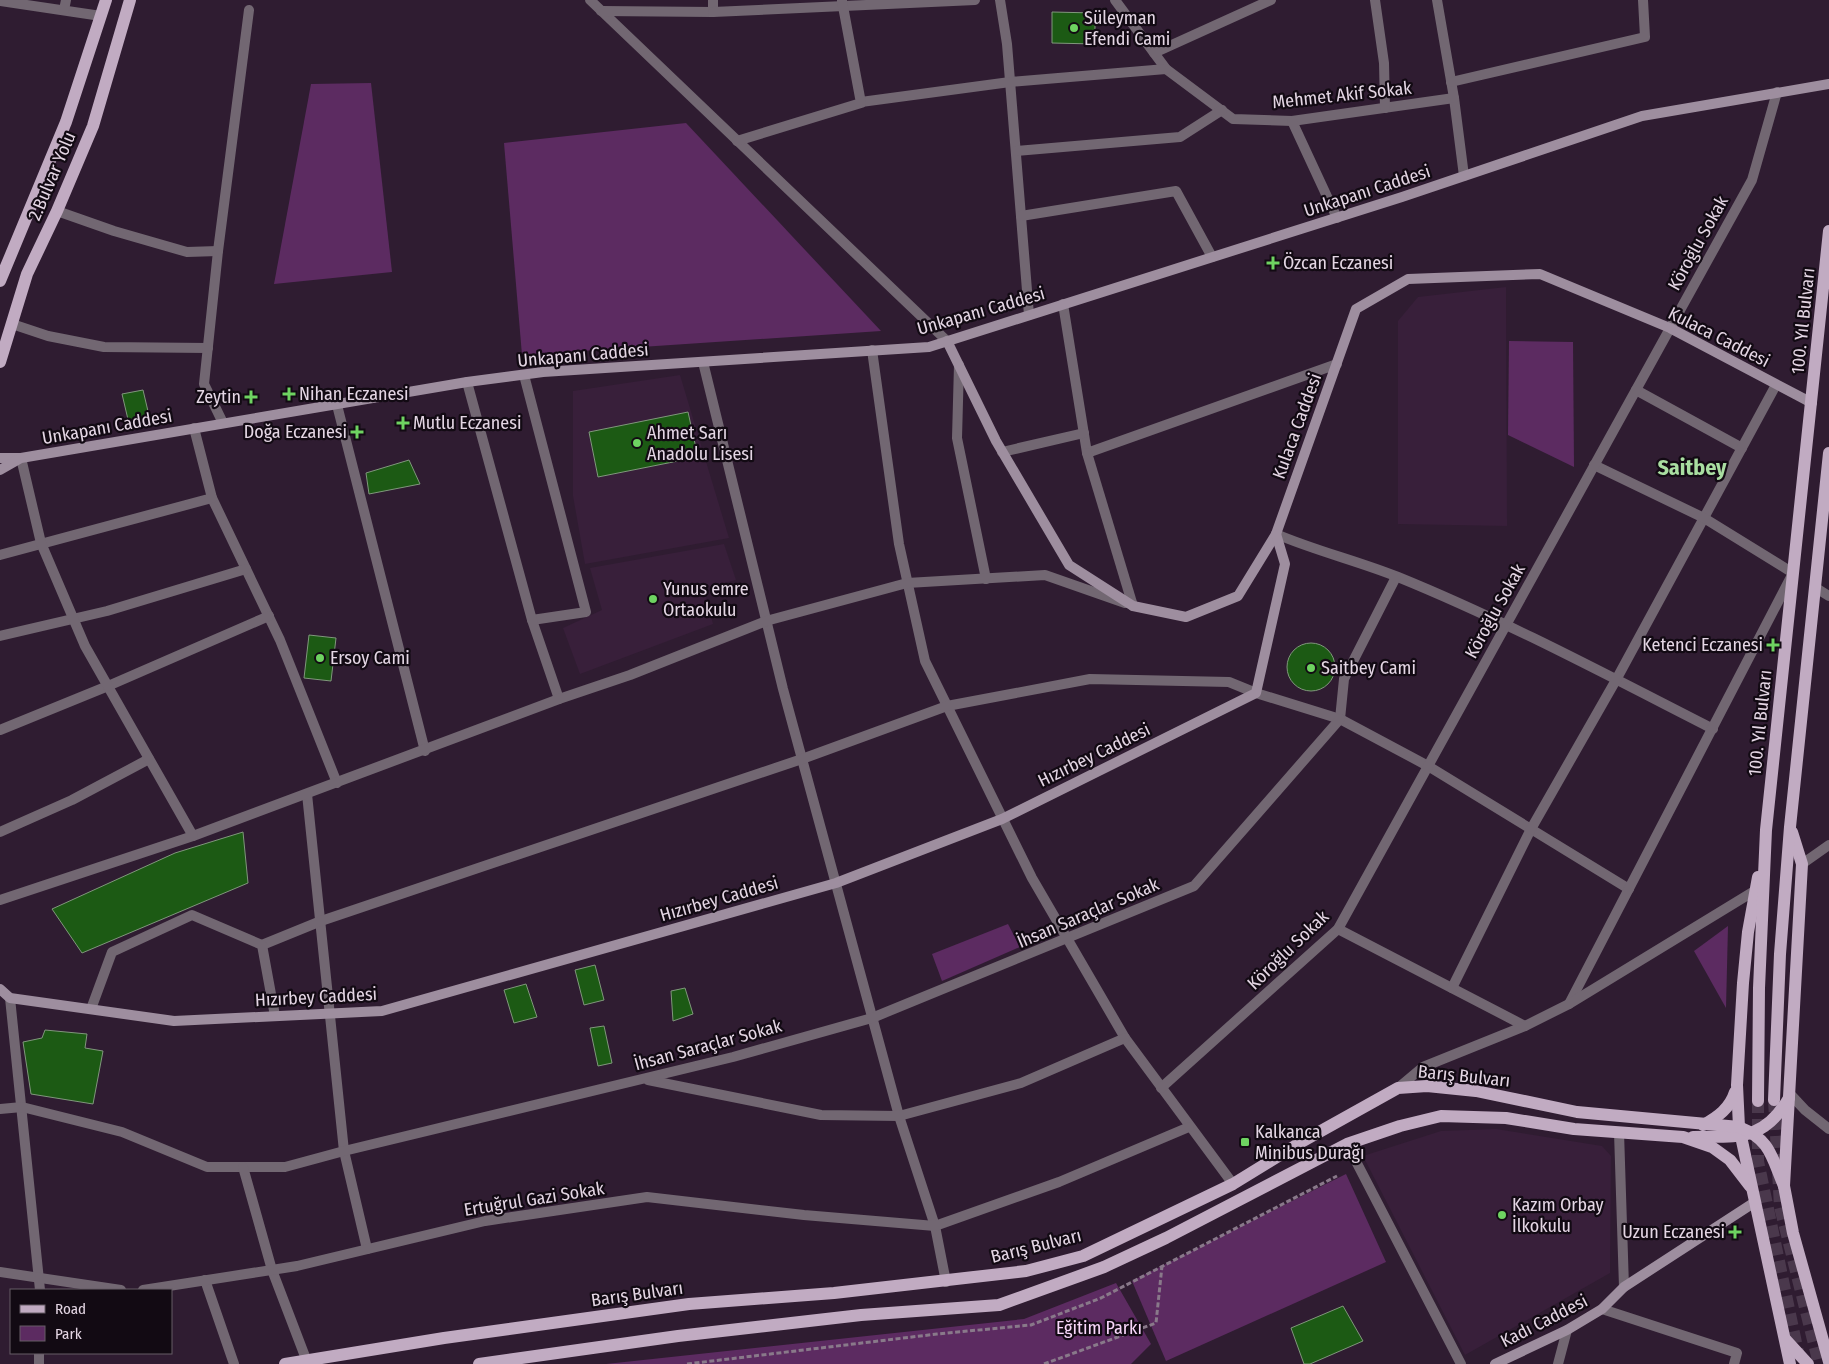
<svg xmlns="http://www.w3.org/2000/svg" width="1829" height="1364" font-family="'Fira Sans Condensed',sans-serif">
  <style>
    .built { fill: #381f3a }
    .green { fill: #5c2b61 }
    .building { fill: #1c5a14; stroke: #80977c }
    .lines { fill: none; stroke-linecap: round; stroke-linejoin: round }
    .primary-tunnel { stroke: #4a384c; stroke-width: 12; stroke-dasharray: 12 6; stroke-linecap: butt }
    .path { stroke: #89798a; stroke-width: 3; stroke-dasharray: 5 2.5; stroke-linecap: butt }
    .street { stroke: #726772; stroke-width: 10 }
    .secondary { stroke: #9e8e9f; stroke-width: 10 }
    .primary { stroke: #c1abc2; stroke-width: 12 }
    .poi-dot { fill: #6ed361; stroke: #120a13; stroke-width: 2 }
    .labels { text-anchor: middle; stroke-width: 4.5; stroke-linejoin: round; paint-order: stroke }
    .poi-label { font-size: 18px; fill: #e4d6e4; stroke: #120a13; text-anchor: start }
    .street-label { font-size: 18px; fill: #e4d6e4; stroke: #120a13 }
    .park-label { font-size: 18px; fill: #f9d7fb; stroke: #120a13 }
    .district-label { font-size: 22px; font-weight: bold; fill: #a9dea1; stroke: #120a13 }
  </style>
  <rect width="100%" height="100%" fill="#2f1c31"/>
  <g class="built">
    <polygon points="1506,287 1507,526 1398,524 1398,321 1418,297"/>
    <polygon points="680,375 729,538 585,564 573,496 573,391"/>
    <polygon points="724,544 736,580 704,588 713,624 580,674 563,628 602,610 590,568"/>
    <polygon points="1496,1129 1602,1146 1611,1156 1610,1273 1465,1355 1363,1156 1441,1131"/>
  </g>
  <g class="green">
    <polygon points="371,83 392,272 274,284 311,84"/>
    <polygon points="686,123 881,331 522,355 504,143"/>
    <polygon points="1509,341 1573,342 1574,467 1508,435"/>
    <polygon points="1008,924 1020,947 942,981 932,954"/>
    <polygon points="1728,926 1726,1008 1694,951"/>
    <polygon points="1346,1174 1386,1262 1166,1361 1132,1281"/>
    <polygon points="1116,1283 1151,1344 1131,1364 606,1364 1024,1319"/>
  </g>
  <g class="building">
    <polygon points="1052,12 1095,13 1095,44 1052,43"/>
    <polygon points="143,390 151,424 130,428 122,394"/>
    <polygon points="688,412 698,457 598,477 589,432"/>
    <polygon points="409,460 420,484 369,494 366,473"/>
    <polygon points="309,635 336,638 331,681 304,678"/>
    <circle cx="1311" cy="667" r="24"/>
    <polygon points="243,832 248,883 82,953 52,909 175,853"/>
    <polygon points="595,965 604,1000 584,1005 575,970"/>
    <polygon points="526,984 537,1017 514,1023 504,990"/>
    <polygon points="685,988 693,1014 673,1021 671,991"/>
    <polygon points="604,1026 612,1063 598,1066 590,1028"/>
    <polygon points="45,1030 87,1034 85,1048 103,1051 93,1104 31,1094 23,1042 42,1038"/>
    <polygon points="1343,1306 1363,1341 1310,1364 1304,1364 1291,1328"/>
  </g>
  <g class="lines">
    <g class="primary-tunnel">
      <polyline points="1774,1100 1780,1207 1819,1364"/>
      <polyline points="1758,1101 1758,1161 1799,1357"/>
    </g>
    <g class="path">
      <polyline points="687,1364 937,1334 1031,1325 1101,1298 1337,1176"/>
      <polyline points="1044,1364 1156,1323 1162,1266"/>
    </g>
    <g class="street">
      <polyline points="590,0 947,341"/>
      <polyline points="1000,0 1007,44 1029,315"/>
      <polyline points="1115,0 1166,69 1233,119 1292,121 1454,98 1464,176"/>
      <polyline points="1375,0 1384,63 1385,108"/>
      <polyline points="1437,0 1454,98"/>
      <polyline points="0,1 101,16"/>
      <polyline points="64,10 66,0"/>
      <polyline points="601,11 713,12 713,0"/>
      <polyline points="713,12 975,0"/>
      <polyline points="1154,53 1271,0"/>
      <polyline points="1451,82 1645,37 1643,0"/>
      <polyline points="861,102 1010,82 1166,69"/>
      <polyline points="1292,121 1337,218"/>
      <polyline points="737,141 861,103 842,1"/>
      <polyline points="1016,151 1180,137 1222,110"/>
      <polyline points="57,211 114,231 187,252 218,251"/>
      <polyline points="1021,216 1176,191 1212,257"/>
      <polyline points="1063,304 1087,453 1337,364"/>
      <polyline points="12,324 48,336 104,347 208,348"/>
      <polyline points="872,350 899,544 925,661 1032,878 1125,1038 1233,1184"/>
      <polyline points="703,362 783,689 899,1116 935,1226 946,1282"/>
      <polyline points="959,365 957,438 986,579"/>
      <polyline points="524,375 586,612 532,620"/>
      <polyline points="467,382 532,620 559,699"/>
      <polyline points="1636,390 1742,448"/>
      <polyline points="337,405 425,751"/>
      <polyline points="223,423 204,384 218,251 249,10"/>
      <polyline points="1002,452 1084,433"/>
      <polyline points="1087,453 1133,606"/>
      <polyline points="212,498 280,640 337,783"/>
      <path d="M1276,534C1316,551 1358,561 1398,577C1506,621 1609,676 1713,729"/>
      <polyline points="0,555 212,498 194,428"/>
      <polyline points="1816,588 1829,596"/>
      <polyline points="0,636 107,611 246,569"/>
      <polyline points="1340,719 1344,679 1396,577"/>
      <polyline points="0,730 108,686 269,616"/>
      <polyline points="307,794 344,1151 367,1249"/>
      <polyline points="0,832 72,800 149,759"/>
      <polyline points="193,836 559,699 630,675 766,621 907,583 1045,575 1125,603"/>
      <polyline points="1802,864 1829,845"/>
      <polyline points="0,900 193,836 85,646 41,543 21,458"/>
      <polyline points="1338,929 1525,1026"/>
      <polyline points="262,945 321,921 802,759 947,706 1090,679 1229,682 1256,693 1340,719 1428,766 1629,889"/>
      <polyline points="1452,988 1531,829 1616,680 1776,385"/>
      <polyline points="10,998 40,1290"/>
      <polyline points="1569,1004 1793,573 1704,518 1594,465"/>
      <polyline points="91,1009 112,952 192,915 262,945 275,1016"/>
      <polyline points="648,1080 821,1115 899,1116 1021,1083 1125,1038"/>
      <polyline points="1161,1088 1338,929 1752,180 1777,92"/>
      <polyline points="1398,1088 1423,1067 1525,1026 1569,1004 1756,890"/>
      <polyline points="1791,1095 1805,1110 1829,1129"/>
      <polyline points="0,1109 22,1107 122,1132 207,1167 285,1167 344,1151 733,1057 872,1018 1194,886 1340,719"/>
      <polyline points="1619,1132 1624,1287"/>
      <polyline points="1347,1144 1461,1364"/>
      <polyline points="243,1167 272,1270 306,1359"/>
      <polyline points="0,1272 121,1290"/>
      <polyline points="205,1280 234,1364"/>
      <polyline points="143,1290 297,1266 485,1221 647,1197 804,1215 935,1226 1059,1182 1189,1127"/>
      <polyline points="1602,1309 1737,1353 1734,1364"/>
      <polyline points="39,1364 39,1353"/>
      <polyline points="1558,1364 1567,1330"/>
    </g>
    <g class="secondary">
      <polyline points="947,341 996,441 1069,565 1133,606 1186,617 1238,596 1276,534 1356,309 1408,279 1540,274 1670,328 1812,403"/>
      <polyline points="0,458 20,458"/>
      <polyline points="0,470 21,458 467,382 543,372 929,347 1402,197 1642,116 1829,84"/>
      <polyline points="0,989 10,998 174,1021 382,1011 836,883 1002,819 1256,693 1285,564 1276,534"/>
      <polyline points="1495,1364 1567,1330 1602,1309 1624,1287 1755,1202"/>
    </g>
    <g class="primary">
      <polyline points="0,281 66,122 106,0"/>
      <polyline points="0,362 27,274 57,211 93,126 130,0"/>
      <polyline points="1792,832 1802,864 1784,1186 1793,1233 1829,1362"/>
      <polyline points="1758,877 1748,932 1743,983 1737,1085 1739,1127 1790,1364"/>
      <polyline points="1774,1100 1780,954 1790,827 1829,453"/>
      <polyline points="1758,1101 1759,988 1766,830 1829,231"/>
      <path d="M1703,1125C1718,1117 1730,1108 1735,1092"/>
      <path d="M1693,1137C1738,1136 1763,1142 1789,1098"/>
      <polyline points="1786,1340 1808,1364"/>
      <path d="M285,1364L444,1338L689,1304L834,1293L1026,1271L1083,1256L1233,1184L1303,1141L1398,1088L1427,1086L1476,1091L1577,1112L1739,1127C1771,1140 1771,1156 1784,1186"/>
      <polyline points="479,1364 678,1336 861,1315 999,1305 1104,1267 1166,1238 1347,1144 1400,1126 1441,1116 1506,1118 1574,1129 1683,1137 1712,1147 1730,1160 1750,1186"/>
    </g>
  </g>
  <g class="poi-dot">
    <circle cx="1074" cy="28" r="5"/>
    <path d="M1270.5 255.5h5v5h5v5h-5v5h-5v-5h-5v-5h5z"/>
    <path d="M286.5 386.5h5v5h5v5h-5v5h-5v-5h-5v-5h5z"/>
    <path d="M248.5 389.5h5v5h5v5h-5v5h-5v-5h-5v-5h5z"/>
    <path d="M400.5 415.5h5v5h5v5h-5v5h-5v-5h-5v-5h5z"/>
    <path d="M354.5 424.5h5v5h5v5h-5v5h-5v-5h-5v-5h5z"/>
    <circle cx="637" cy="443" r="5"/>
    <circle cx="653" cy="599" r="5"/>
    <path d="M1770.5 637.5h5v5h5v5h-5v5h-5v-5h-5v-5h5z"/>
    <circle cx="320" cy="658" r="5"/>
    <circle cx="1311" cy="668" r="5"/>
    <rect x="1240" y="1137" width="10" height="10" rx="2.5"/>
    <circle cx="1502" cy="1215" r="5"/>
    <path d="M1732.5 1224.5h5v5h5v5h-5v5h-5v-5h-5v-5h5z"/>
  </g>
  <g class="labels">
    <g class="poi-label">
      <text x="1084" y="24">Süleyman<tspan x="1084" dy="21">Efendi Cami</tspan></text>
      <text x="1283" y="269">Özcan Eczanesi</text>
      <text x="299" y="400">Nihan Eczanesi</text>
      <text x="241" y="403" text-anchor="end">Zeytin</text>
      <text x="413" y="429">Mutlu Eczanesi</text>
      <text x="347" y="438" text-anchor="end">Doğa Eczanesi</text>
      <text x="647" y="439">Ahmet Sarı<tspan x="647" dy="21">Anadolu Lisesi</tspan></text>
      <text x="663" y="595">Yunus emre<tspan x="663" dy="21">Ortaokulu</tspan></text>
      <text x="1763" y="651" text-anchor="end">Ketenci Eczanesi</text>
      <text x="330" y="664">Ersoy Cami</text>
      <text x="1321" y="674">Saitbey Cami</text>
      <text x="1255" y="1138">Kalkanca<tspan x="1255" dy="21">Minibus Durağı</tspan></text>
      <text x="1512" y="1211">Kazım Orbay<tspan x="1512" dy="21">İlkokulu</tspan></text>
      <text x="1725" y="1238" text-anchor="end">Uzun Eczanesi</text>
    </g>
    <g class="street-label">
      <text transform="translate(1342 95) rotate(-6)" y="6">Mehmet Akif Sokak</text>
      <text transform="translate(52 176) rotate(-67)" y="6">2.Bulvar Yolu</text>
      <text transform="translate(1367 191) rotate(-18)" y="6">Unkapanı Caddesi</text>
      <text transform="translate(1698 243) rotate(-61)" y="6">Köroğlu Sokak</text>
      <text transform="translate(981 311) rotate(-16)" y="6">Unkapanı Caddesi</text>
      <text transform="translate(1803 321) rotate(-84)" y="6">100. Yıl Bulvarı</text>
      <text transform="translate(1719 337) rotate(27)" y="6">Kulaca Caddesi</text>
      <text transform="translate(583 355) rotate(-5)" y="6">Unkapanı Caddesi</text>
      <text transform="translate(1297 426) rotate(-70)" y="6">Kulaca Caddesi</text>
      <text transform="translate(107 427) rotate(-10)" y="6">Unkapanı Caddesi</text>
      <text transform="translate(1495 611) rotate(-61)" y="6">Köroğlu Sokak</text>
      <text transform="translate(1760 723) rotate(-84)" y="6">100. Yıl Bulvarı</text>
      <text transform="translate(1094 755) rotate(-26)" y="6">Hızırbey Caddesi</text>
      <text transform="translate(719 899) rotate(-16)" y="6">Hızırbey Caddesi</text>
      <text transform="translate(1088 913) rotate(-23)" y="6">İhsan Saraçlar Sokak</text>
      <text transform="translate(1288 950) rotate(-44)" y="6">Köroğlu Sokak</text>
      <text transform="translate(316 997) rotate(-3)" y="6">Hızırbey Caddesi</text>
      <text transform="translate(708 1045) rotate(-15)" y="6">İhsan Saraçlar Sokak</text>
      <text transform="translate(1464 1076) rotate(6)" y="6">Barış Bulvarı</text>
      <text transform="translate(534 1199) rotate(-9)" y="6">Ertuğrul Gazi Sokak</text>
      <text transform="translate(1036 1246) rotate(-14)" y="6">Barış Bulvarı</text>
      <text transform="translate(637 1294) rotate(-8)" y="6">Barış Bulvarı</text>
      <text transform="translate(1544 1321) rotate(-27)" y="6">Kadı Caddesi</text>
    </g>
    <g class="park-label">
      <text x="1099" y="1334">Eğitim Parkı</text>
    </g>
    <g class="district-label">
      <text x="1692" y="475">Saitbey</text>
    </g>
  </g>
  <rect x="10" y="1289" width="162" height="65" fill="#120a13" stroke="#665c67"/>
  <rect x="20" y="1305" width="25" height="8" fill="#c1abc2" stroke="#665c67"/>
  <text x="55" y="1314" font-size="15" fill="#e4d6e4">Road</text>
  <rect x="20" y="1326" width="25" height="15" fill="#5c2b61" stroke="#665c67"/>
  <text x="55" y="1339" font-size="15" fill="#e4d6e4">Park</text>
</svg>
